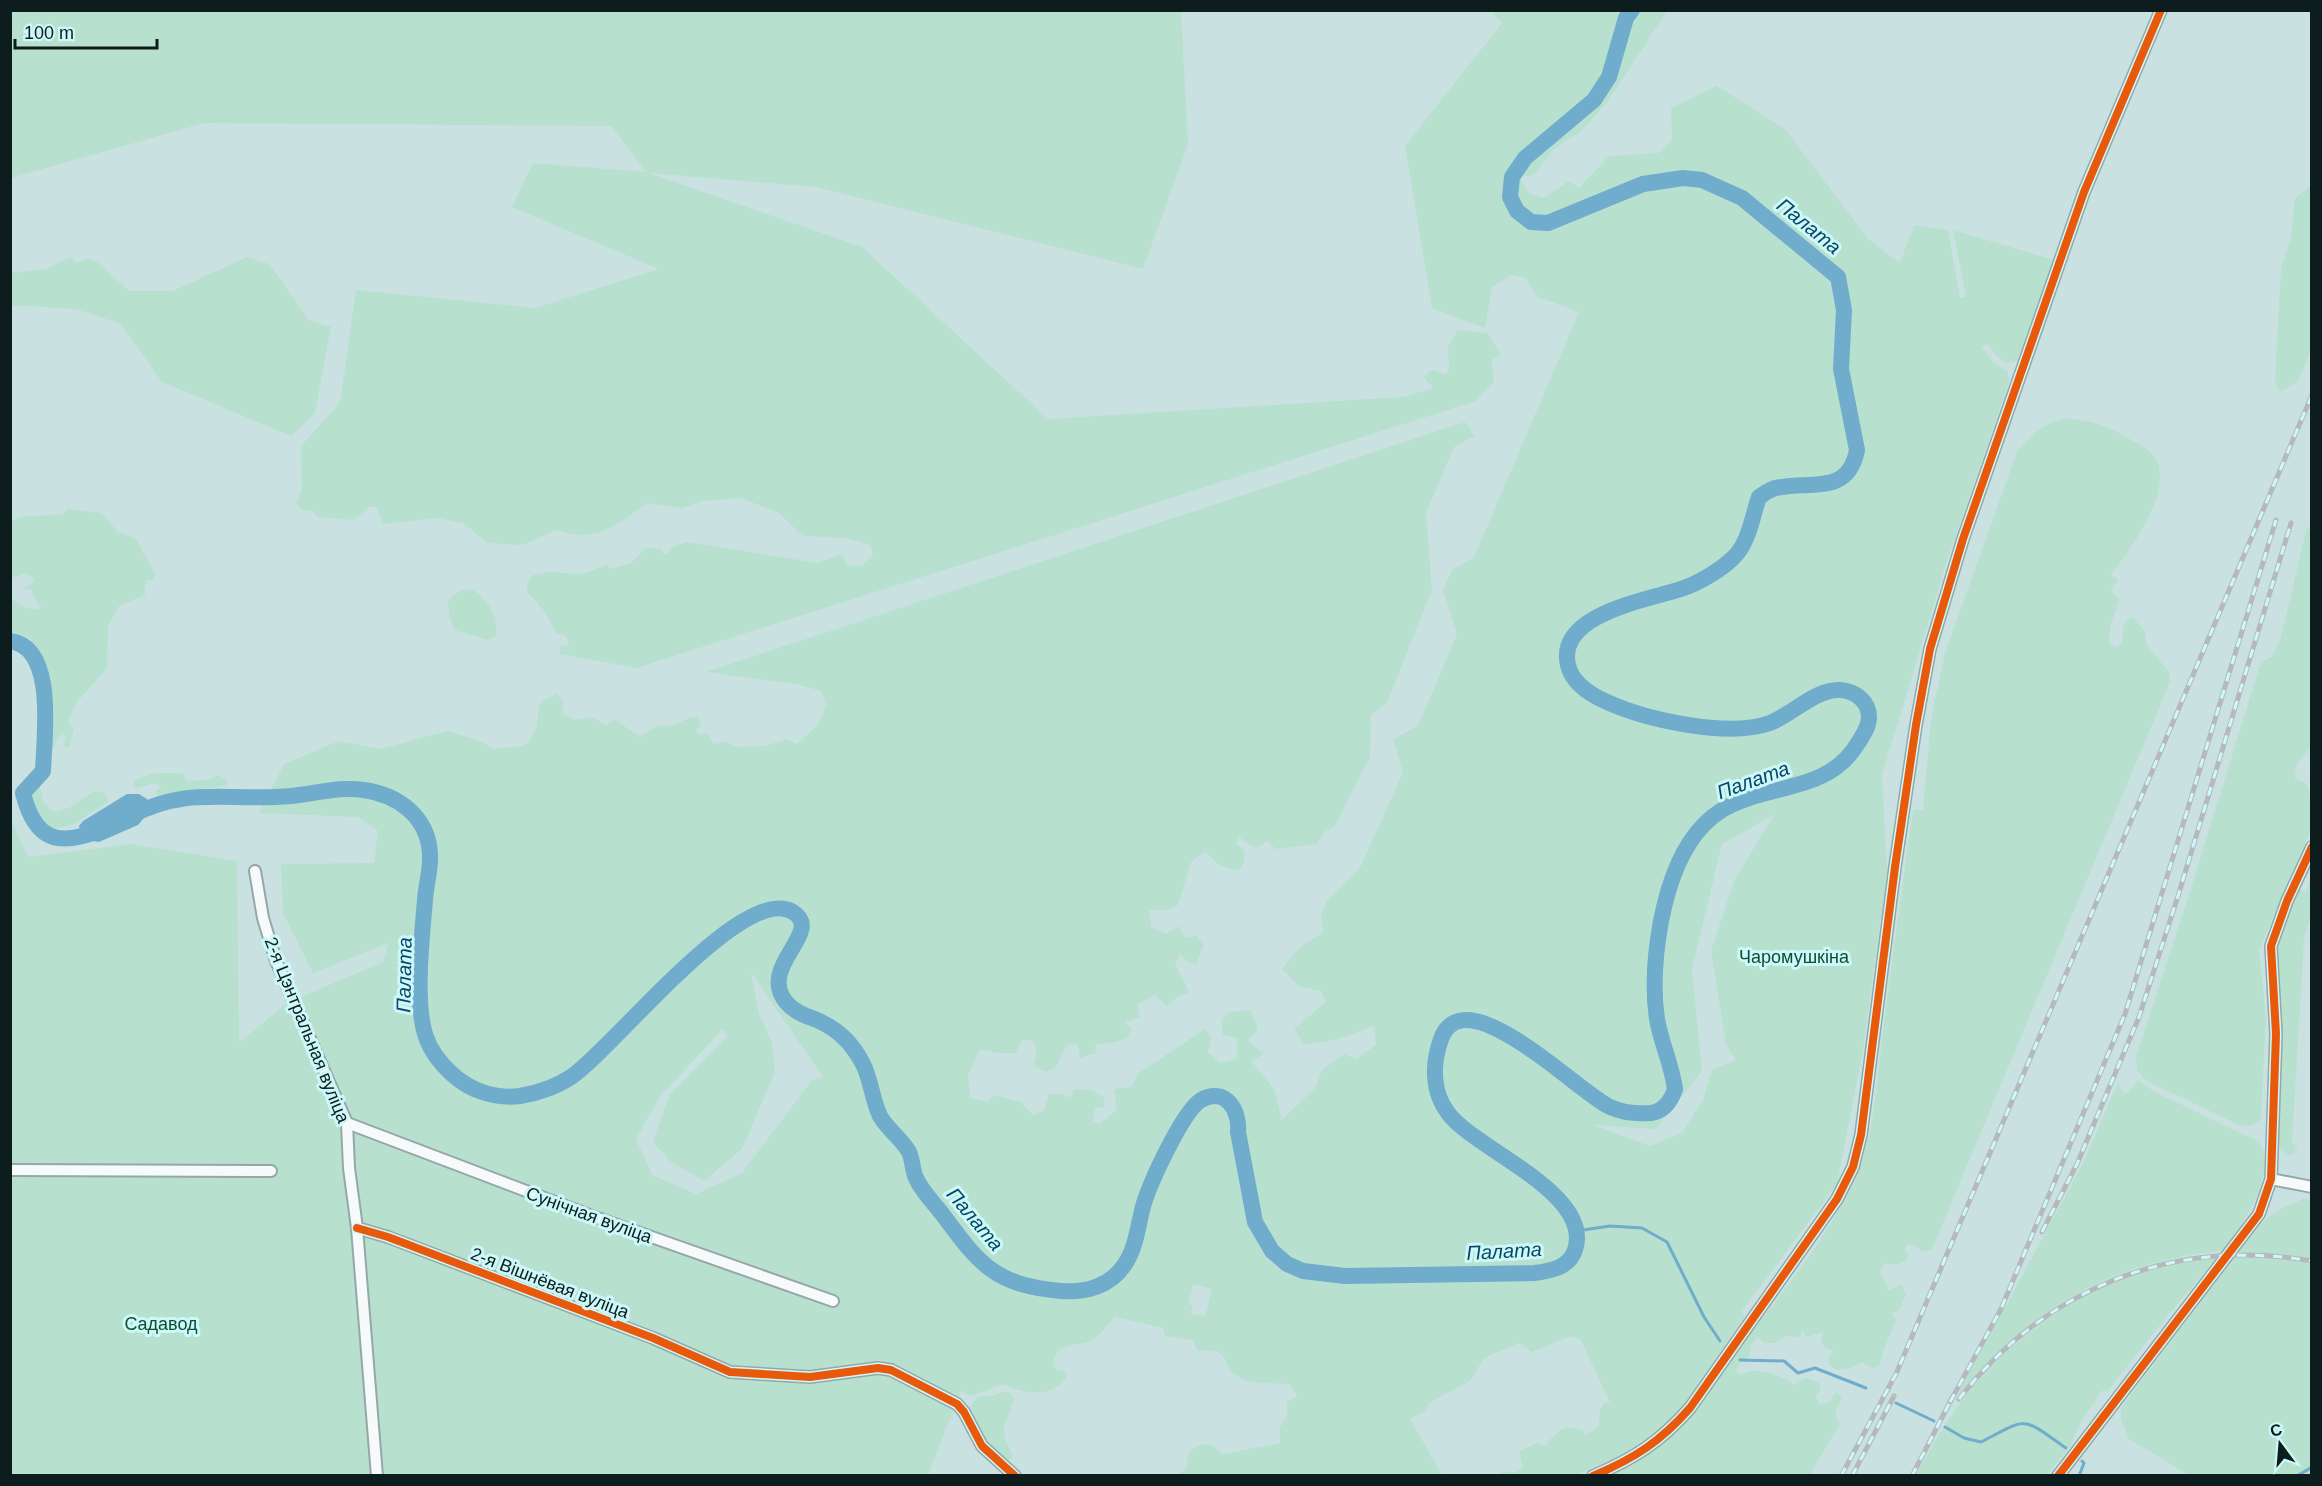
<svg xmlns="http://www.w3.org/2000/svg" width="2322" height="1486" font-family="Arial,sans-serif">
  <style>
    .green { fill: #b7e0cf; fill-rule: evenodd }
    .water { fill: #70accb }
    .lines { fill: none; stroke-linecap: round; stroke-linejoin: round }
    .stream { stroke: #70accb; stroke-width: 3 }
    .river { stroke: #70accb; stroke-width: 16 }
    .minor-casing { stroke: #95a7a8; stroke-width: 14 }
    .minor { stroke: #f7fafb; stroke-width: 10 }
    .rail-casing { stroke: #b4babb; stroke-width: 5 }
    .rail { stroke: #cdf8f9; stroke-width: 3; stroke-dasharray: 9; stroke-linecap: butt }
    .cycleway-casing { stroke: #cdf8f9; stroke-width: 11 }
    .cycleway { stroke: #e8590c; stroke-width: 8 }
    .labels { text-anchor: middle; stroke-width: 6; stroke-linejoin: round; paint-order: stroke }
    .park-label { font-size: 18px; fill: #0e4e33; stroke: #cdf8f9 }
    .street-label { font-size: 18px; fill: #0d1d1e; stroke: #cdf8f9 }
    .water-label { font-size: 20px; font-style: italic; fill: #074765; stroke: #cdf8f9 }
  </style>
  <rect width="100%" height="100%" fill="#cae1e2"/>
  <g class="green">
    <path d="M11,10L1181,11L1188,144L1143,269L815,187L649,173L862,247L1048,419L1403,397L1432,389V384L1427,382L1424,376L1432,370L1445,374L1449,370L1448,346L1458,330L1487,333L1501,354L1492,360L1494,382L1476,401L636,668L560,654L559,646L569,645L566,636L556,633L545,612L528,593L526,585L533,575L549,572L582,574L607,565L611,569L631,563L645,548L661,549L665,555L674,546L688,542L818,563L840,554L844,557L846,565L861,566L873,555L870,545L846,538L803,536L779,513L741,498L703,501L682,508L647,503C617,525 596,544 557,530L522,545L487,543L465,524L438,518L382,524L377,507H369L354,520L317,517L312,510L304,511L296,503L302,490L301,446L340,403L356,290L535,308L659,269L512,207L533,163L646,172L611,126L204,123L11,178Z"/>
    <path d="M1491,11H1667L1606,104L1581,131L1554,149L1534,175L1519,177L1529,193L1543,198L1569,181L1579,188L1609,156L1659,153L1672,139L1671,108L1717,86L1785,129L1867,238L1900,263L1914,225L1948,230L1960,298L1966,297L1953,230L2054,260L2020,358C2006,371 1996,355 1987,344L1982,347L1994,363L2007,371L2010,380L1947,561L1882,775L1887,873L1863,1050L1837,1184L1742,1311L1745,1317L1685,1404L1665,1427L1635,1449L1576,1475H1497L1507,1471L1514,1473L1523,1468L1519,1451L1537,1443L1546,1447L1550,1439L1564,1428L1582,1429L1586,1435L1598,1427L1600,1409L1605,1402L1610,1403L1581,1340L1571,1336L1532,1352L1519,1343L1484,1358L1470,1381L1429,1403L1426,1410L1410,1419L1442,1475L1177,1476L1186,1469C1188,1452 1191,1445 1210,1444L1223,1454L1280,1443V1427L1287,1417V1402L1297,1396L1290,1384C1275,1383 1254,1385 1241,1378C1217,1367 1235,1346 1198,1351L1193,1340L1165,1336L1163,1328L1115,1317C1108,1324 1099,1337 1090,1341C1074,1347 1055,1342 1053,1365L1057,1370L1065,1371L1067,1376C1053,1399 1024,1394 1004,1384L970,1396L961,1391L928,1475H11L10,817L28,857L131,844L237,861L239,1043L287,1003L383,962L389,943L313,973L283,913L281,864L374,863L378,831L358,817L259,813L284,764L339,741L380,749L448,731L477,740L494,749L523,746L530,742C531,734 536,731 537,724C540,703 536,703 557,694L563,701V714L575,720L591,717L606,725L614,719L640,737L658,725L671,726L691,717H698L701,723L696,731L698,734L707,733L714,744L727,742L736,747L765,746L787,739L797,744L819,724L826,704L821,691L796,684L706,672L1465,422L1475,436L1454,447L1426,513L1432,590L1387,703L1371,715L1370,757L1334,827L1324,832L1317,844L1276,849L1267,841L1256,849L1239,837L1236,844L1244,851V862L1239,870C1222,869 1216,864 1206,851L1191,862L1178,905L1168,910H1149L1151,927L1166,934L1179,926L1185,937L1197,936L1204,945L1196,964L1188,962L1180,954L1175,964L1189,992L1177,997L1167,1006L1155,995L1137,1004L1140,1017L1125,1022L1131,1028L1128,1037L1116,1042L1095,1045L1096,1053L1080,1058L1077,1043L1066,1045L1056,1067L1045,1072L1033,1065L1037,1052L1033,1040H1023L1015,1053H996L980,1049L968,1075L970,1098L987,1102L994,1095L1021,1102L1033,1115L1044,1110L1049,1094H1062L1070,1098L1074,1089L1093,1090L1104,1098V1107L1095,1108L1093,1122L1099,1124L1117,1110L1114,1089L1131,1087L1139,1073L1205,1029C1214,1037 1211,1042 1208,1052L1220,1063L1237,1059V1038L1223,1035L1222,1019L1229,1012L1251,1010L1258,1030L1248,1041L1264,1054L1251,1061L1274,1089L1282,1120L1315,1088L1322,1070L1344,1054L1356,1059L1376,1045L1374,1026L1338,1039L1305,1045L1294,1029L1326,1002L1321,991L1300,987L1282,969L1298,949L1323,932L1321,914L1327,901L1359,870L1403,772L1393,739L1418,726L1457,634L1443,590L1452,570L1474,557L1579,312L1538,297L1525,278L1511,275L1492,287L1485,328L1432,308L1405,146L1502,23ZM1774,815L1734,881L1711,951L1726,1044L1736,1060L1712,1070L1703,1100L1682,1133L1650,1146L1593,1125L1656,1129L1702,1071L1692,969L1722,844ZM751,972L823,1077L812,1080L742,1173L696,1194L652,1175L636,1139L661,1095L723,1029L727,1036L669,1096L653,1142L671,1162L704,1181L742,1149L775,1072L772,1043L759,1014ZM1193,1284L1212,1289L1205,1317L1191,1314L1193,1306L1188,1304Z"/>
    <polygon points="2311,186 2311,351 2298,382 2279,392 2275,380 2281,268 2291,239 2295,198"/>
    <polygon points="70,257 77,263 87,258 97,262 129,291 173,291 247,257 269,264 310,321 331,327 315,413 291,436 162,382 121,324 76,309 11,305 11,273 46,269"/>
    <path d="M2064,418C2089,420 2107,425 2128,438C2138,444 2152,450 2157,461C2171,496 2130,550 2110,576L2116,577L2118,582L2113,585L2111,592L2119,599C2115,616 2107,629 2110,645L2116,647L2122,643C2124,632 2120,624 2132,617L2145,631L2146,644L2169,672L2170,682L1932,1249C1924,1254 1921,1251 1914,1245H1907L1905,1250L1909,1255L1906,1261L1896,1265L1884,1263L1880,1271L1888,1290L1901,1285L1906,1294L1900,1309L1892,1314L1896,1320C1891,1335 1882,1349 1880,1365L1872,1368L1862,1362L1850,1368L1836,1370L1829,1365L1828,1359L1834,1351L1825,1348L1821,1341L1823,1332L1806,1337L1803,1331L1799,1337L1786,1336L1776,1343H1764L1758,1337L1751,1345L1749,1358L1744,1359L1735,1371L1741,1375C1753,1364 1783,1377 1795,1385L1805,1378L1818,1382L1821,1390L1816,1396L1819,1405L1829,1402L1836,1392L1842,1397L1835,1412L1840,1425L1809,1475H1613C1675,1447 1704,1399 1742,1346C1783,1289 1833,1234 1859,1168C1874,1131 1877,1080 1882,1039C1892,963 1902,886 1913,810H1923L1931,719L1945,653L2017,452C2031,434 2042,425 2064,418Z"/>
    <polygon points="67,509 101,513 118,532 135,538 155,573 153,580 145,581 145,595 119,606 108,626 107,668 75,704 68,722 74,729 69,748 64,746 66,735 61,732 38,780 36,732 46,675 30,638 11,634 11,599 26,608 39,610 41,607 35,600 31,589 25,590 23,587 32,584 34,579 27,573 11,578 11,522 20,517 63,514"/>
    <path d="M2307,527L2312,531V747C2300,759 2295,761 2295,779L2306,783L2311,798V830L2259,950L2266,1018L2261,1118C2254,1126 2249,1127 2239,1125L2145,1080L2137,1070L2136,1057L2189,895L2261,662L2272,657L2280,641Z"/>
    <path d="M472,589C488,601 500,616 495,637L488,640L455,630L449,616L448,600L461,590Z"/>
    <polygon points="155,773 183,773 186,781 209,780 218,775 227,780 227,785 158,797 155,792 161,786 154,783 137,788 133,785 135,780"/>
    <path d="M40,786L43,802L54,812L69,808L94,791L105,793L109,801L72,825L49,830C35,819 31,809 32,792Z"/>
    <polygon points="2311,878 2311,916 2304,938 2292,1143 2298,1146 2293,1154 2288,1155 2280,1147 2279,1142 2282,1034 2276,946 2299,888 2306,892"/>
    <path d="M2138,1080L2153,1091L2259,1142C2278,1176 2242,1225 2223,1251C2111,1260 2024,1312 1955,1400L2082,1165L2118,1083L2124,1094L2129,1092Z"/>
    <path d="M2304,1199L2311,1200V1259L2242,1253L2240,1250C2261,1223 2270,1210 2304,1199Z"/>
    <polygon points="2235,1257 2289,1260 2311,1264 2311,1474 2189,1475 2129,1439 2121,1419 2121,1410 2126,1401"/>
    <path d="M2216,1259L2168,1315L2107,1392L2103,1390L2084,1416L2071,1445L2047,1475H1916C1936,1438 1958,1401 1988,1370C2046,1310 2131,1261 2216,1259Z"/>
    <path d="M1003,1392L1010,1393L1014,1398C1006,1430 996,1423 1013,1456L1007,1464L991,1451L967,1411L979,1396H993Z"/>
  </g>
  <polygon class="water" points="127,794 139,794 147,799 149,812 138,825 99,842 81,839 79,826 83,821"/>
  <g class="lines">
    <g class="stream">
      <polyline points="1576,1231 1610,1226 1642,1228 1667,1242 1704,1317 1720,1341"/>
      <polyline points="1740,1360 1784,1361 1798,1373 1815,1368 1866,1388"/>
      <polyline points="1896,1403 1934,1421"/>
      <path d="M1945,1427L1964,1438L1981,1442C2030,1417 2020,1416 2066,1448"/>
      <polyline points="2079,1476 2084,1463 2082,1461"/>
      <polyline points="2297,1476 2312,1467"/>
    </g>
    <g class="river">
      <path d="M10,641C57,647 44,738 43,771L23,793C35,841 58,847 101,830"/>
      <path d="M130,816C190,785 229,802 291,796C315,794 340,786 364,790C399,795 428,817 430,854C431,870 426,884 425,900C422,937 414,1003 426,1037C431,1052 441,1064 452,1074C470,1091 496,1099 520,1096C538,1093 556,1087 571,1077C612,1050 743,882 793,912C825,932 757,966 786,1002C794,1012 806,1016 817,1020C839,1030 852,1043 863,1064C871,1080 872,1099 880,1116C887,1129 902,1139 909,1152C913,1160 912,1170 916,1178C922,1192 935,1204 943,1215C980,1265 995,1285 1061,1291C1086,1293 1111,1286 1125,1264C1137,1246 1138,1223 1144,1203C1151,1181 1183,1111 1201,1100C1226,1086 1240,1111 1238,1132L1255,1222L1272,1251L1287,1264L1303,1271L1345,1276L1534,1273C1550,1271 1569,1268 1575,1250C1594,1193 1474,1149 1448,1113C1432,1092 1432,1064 1441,1039C1464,975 1579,1093 1610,1107C1623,1113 1637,1114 1651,1113C1664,1111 1671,1101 1675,1089C1672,1065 1661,1043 1657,1019C1651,980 1657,930 1668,892C1677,861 1693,828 1722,810C1767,783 1828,794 1858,743C1863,735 1869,727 1869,717C1869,701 1855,691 1840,690C1815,689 1793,714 1770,723C1728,738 1647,720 1607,702C1591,695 1572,683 1568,665C1556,614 1648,600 1681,589C1697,584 1721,570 1733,558C1749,543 1752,517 1759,497C1764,494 1770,489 1776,488C1809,480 1848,497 1857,450L1841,369L1844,310L1838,277L1742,198L1702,180L1683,178L1643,184L1548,223L1531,222L1517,211L1510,197L1512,177L1525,158L1594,100L1609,77L1626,18L1632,10"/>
    </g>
    <g class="minor-casing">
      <g id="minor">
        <polyline points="255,871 263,918 276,961 347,1123 349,1168 357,1228 377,1476"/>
        <polyline points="347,1123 592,1216 833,1301"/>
        <polyline points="10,1170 271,1171"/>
        <polyline points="2271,1179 2312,1187"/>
        <polyline points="357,1228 388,1237 653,1338 730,1372 810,1377 878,1368 891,1370 957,1404 964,1412 982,1446 1015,1476"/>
        <path d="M1593,1476C1635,1458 1660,1442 1690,1408L1837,1199L1853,1167L1861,1135L1895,867L1916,725L1930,649L1963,539L2084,192L2161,10"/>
        <polyline points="2058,1476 2259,1214 2271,1179 2276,1034 2271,946 2287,901 2312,847"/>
      </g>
    </g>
    <use href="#minor" class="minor"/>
    <g class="rail-casing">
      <g id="rail">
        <polyline points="2042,1232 2077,1164 2139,1017 2178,896 2291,523"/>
        <path d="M1959,1399C2046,1288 2172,1237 2312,1261"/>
        <polyline points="1950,1402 2001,1309 2125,1014 2276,520"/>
        <polyline points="1841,1476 1896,1374 2312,395"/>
        <polyline points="1852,1476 1894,1396"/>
        <polyline points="1912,1476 1953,1396"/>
      </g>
    </g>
    <use href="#rail" class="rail"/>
    <g class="cycleway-casing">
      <g id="cycleway">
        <polyline points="357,1228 388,1237 653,1338 730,1372 810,1377 878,1368 891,1370 957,1404 964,1412 982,1446 1015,1476"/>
        <path d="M1593,1476C1635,1458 1660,1442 1690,1408L1837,1199L1853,1167L1861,1135L1895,867L1916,725L1930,649L1963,539L2084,192L2161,10"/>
        <polyline points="2058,1476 2259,1214 2271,1179 2276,1034 2271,946 2287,901 2312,847"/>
      </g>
    </g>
    <use href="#cycleway" class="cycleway"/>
  </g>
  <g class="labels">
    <g class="park-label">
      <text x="1794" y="963">Чаромушкіна</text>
      <text x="161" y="1330">Садавод</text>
    </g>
    <g class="street-label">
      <text transform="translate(307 1030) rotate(68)" y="6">2-я Цэнтральная вуліца</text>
      <text transform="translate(589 1215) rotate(20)" y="6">Сунічная вуліца</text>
      <text transform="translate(550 1283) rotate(21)" y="6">2-я Вішнёвая вуліца</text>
    </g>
    <g class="water-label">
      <text transform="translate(1809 226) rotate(39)" y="7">Палата</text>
      <text transform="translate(1753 780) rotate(-20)" y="7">Палата</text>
      <text transform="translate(404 975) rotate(-89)" y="7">Палата</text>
      <text transform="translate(975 1219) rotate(50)" y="7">Палата</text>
      <text transform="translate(1504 1251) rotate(-3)" y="7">Палата</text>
    </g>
  </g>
  <rect width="2322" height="1486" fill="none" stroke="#0d1d1e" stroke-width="24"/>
  <g transform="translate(2280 1444) rotate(344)" stroke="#cdf8f9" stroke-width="4.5" paint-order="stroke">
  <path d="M0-4.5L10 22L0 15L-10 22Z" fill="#0d1d1e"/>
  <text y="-9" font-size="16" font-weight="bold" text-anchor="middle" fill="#0d1d1e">С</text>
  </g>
  <path d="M15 39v9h142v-9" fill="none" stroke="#0d1d1e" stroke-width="3"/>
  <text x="24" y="39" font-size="18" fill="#0d1d1e" stroke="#cdf8f9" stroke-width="4.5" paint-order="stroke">100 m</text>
</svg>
